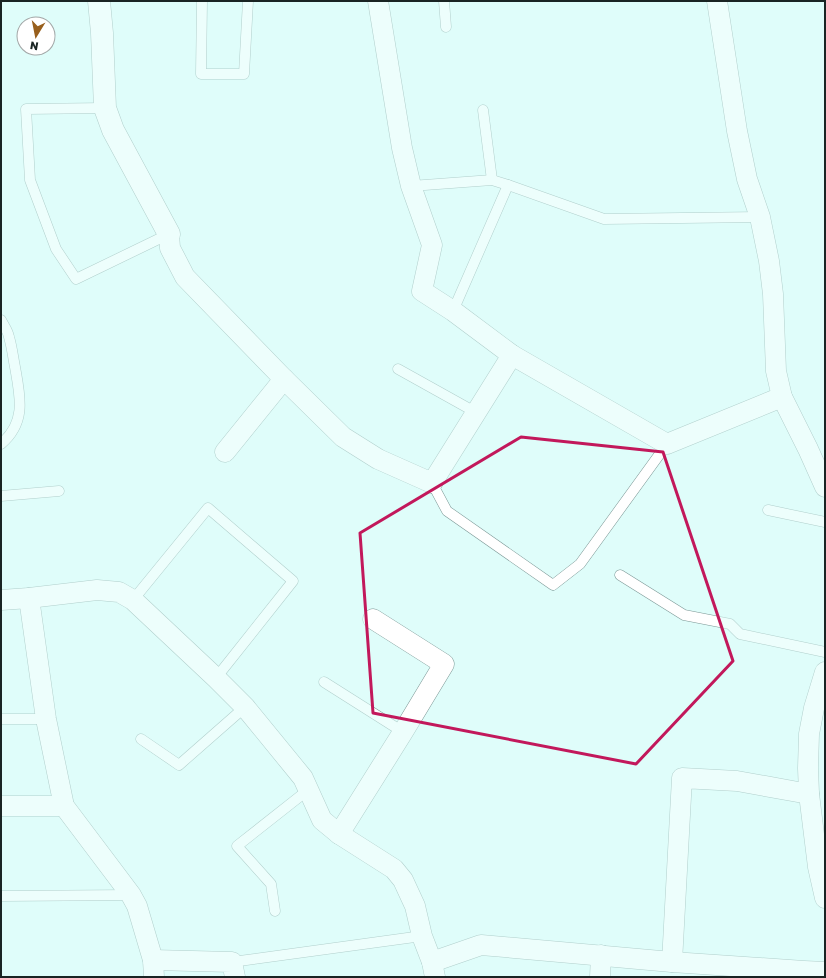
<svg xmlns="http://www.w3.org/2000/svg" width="826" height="978" font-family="'Golos Text',sans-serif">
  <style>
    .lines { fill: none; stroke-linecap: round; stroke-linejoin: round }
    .service-casing { stroke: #7b9795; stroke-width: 11 }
    .minor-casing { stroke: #7b9795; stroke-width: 21 }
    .tertiary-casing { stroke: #7b9795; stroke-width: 23 }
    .service { stroke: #fff; stroke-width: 10 }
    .minor { stroke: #fff; stroke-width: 20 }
    .tertiary { stroke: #fff; stroke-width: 22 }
    .marked { fill: none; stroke: #c2185b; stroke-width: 3; stroke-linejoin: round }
  </style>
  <rect width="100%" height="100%" fill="#dffdfa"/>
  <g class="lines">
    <g class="service-casing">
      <g id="service">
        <polyline points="202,1 201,74 244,74 248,1"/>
        <polyline points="444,1 446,27"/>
        <polyline points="105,108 26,109 30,180 56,249 76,279 169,234"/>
        <polyline points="483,110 492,180"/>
        <polyline points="508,185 604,219 760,217"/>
        <polyline points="411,186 492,180 508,185 453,311"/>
        <path d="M1,320C4,326 8,331 9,337C12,347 13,357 15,367C20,396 27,422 1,444"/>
        <polyline points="398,369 477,413"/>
        <polyline points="432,483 447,511 553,585 580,564 667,444"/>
        <polyline points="1,496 59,491"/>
        <polyline points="768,510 825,522"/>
        <polyline points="620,575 684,615 730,624 740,634 825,652"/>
        <polyline points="133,600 208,508 293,581 216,678"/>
        <polyline points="324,682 403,732"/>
        <polyline points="1,719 46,719"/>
        <polyline points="141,739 179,765 245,707"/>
        <polyline points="1,896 131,895"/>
        <polyline points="275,911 271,884 237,846 308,790"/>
        <polyline points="232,962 422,936"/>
      </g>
    </g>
    <g class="minor-casing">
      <g id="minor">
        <polyline points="378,1 402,148 411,186 432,245 422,291 453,311 512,355"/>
        <polyline points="717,1 737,131 747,179 760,217 769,261 773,294 776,371 782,397 808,449 825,487"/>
        <polyline points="169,234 170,248 185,277 284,379 343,437 378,459 432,483 512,355 667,444 782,397"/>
        <polyline points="225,452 284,379"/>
        <polyline points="29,598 46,719 64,806 116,875 131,895 137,906 153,960 154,977"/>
        <polyline points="1,600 29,598 97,590 119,592 133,600 216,678 245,707 303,778 322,820 339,834 394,869 403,880 415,906 422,936 432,962 435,977"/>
        <polyline points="825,672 814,708 809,734 808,768 809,794 818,867 825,898"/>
        <polyline points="1,806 64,806"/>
        <polyline points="339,834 403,732 444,664 373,619"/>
        <polyline points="153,960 232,962 235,977"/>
        <polyline points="432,962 481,945 672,962 804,971 825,972"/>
        <polyline points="672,962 682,778 737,781 809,794"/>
        <polyline points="600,977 601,955"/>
      </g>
    </g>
    <g class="tertiary-casing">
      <polyline id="tertiary" points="99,1 102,33 105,108 113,130 169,234"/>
    </g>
    <use href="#service" class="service"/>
    <use href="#minor" class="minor"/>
    <use href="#tertiary" class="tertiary"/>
  </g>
  <path d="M0 0H826V978H0ZM521,437L663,452L733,661L636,764L373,713L360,533Z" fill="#dffdfa" fill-opacity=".55" fill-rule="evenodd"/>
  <path class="marked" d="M521,437L663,452L733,661L636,764L373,713L360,533Z"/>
  <rect width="826" height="978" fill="none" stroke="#192423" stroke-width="4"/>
  <g transform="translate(36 36) rotate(190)"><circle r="19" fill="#ffffff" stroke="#a3a7a7"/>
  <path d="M0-3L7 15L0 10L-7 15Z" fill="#985f1c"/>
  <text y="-6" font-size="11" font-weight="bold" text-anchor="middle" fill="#192423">N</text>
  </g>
</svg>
